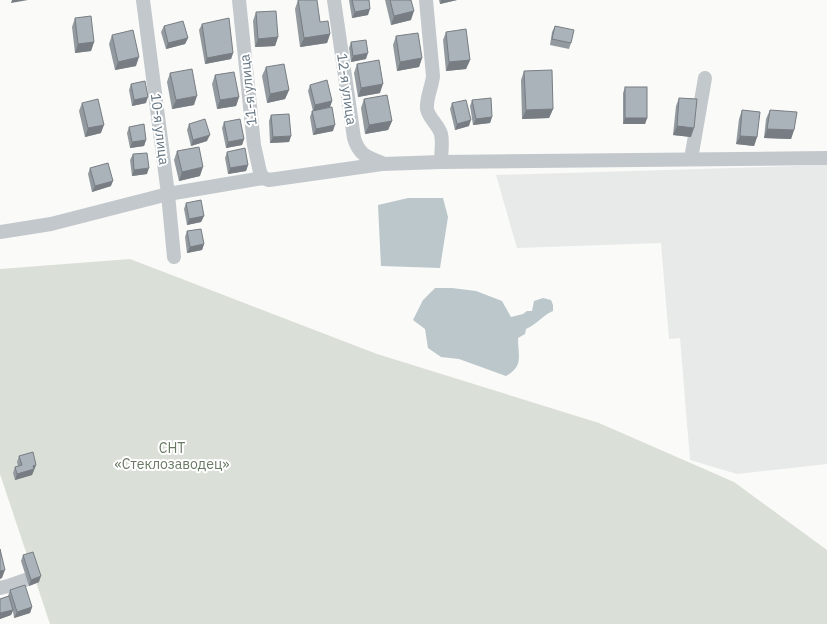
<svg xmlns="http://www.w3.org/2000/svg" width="827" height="624" font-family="'IBM Plex Sans',sans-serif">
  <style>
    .built { fill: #e8e9e9 }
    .green { fill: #dadfd7 }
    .water { fill: #bbc7cb }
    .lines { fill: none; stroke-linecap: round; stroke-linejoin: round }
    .minor { stroke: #c3c8cc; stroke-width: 14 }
    .wall { fill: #929a9f }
    .shaded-wall { fill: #777d82 }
    .building { fill: #aab3b9; stroke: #777d82 }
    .labels { text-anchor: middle; stroke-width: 4; stroke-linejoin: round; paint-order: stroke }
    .street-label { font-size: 14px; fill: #657683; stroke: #fff }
    .park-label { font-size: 14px; fill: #687a64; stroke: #fff }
  </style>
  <rect width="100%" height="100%" fill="#fafaf8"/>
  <polygon class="built" points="827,165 827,464 737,474 690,460 680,338 669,339 661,243 517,248 496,175"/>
  <polygon class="green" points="130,259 377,354 599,423 734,482 827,550 827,624 50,624 0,474 0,269"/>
  <g class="water">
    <polygon points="408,198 443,198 448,217 440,268 381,266 378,205"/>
    <path d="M435,288H452L476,291L502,301L511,317L523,314L527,311H532L534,301L543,298L551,300L553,305V311C543,315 537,324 526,329L525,334L518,338C518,356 524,366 506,376L459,359L441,357L428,348L425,329L413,320L423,300Z"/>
  </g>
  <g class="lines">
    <g class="minor">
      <polyline points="143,0 168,194 174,257"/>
      <polyline points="239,0 254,145 260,172 263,178"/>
      <path d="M334,0L354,138C359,155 367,157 382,163"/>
      <path d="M426,0L433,76C432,87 426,98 427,109C429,119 438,124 441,134C443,142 441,153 441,162"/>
      <polyline points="691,159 705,78"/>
      <polyline points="0,232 51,224 168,194 263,178 269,180 382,164 441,162 827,158"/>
      <polyline points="0,588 8,586 25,580"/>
    </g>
  </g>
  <g class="wall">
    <polygon points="298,0 320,22 330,34 327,43 300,47 295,9"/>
    <polygon points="349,0 369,0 368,15 352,18"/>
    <polygon points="385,0 411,0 411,20 391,25"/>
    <polygon points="439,0 457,0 440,4"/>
    <polygon points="256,12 278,37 275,46 255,47 253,21"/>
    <polygon points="75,18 94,42 91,51 75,53 72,27"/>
    <polygon points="202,24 233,53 231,59 205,64 199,30"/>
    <polygon points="164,26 188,38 185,44 166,49 161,32"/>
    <polygon points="555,26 571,43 569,49 550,45 552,32"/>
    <polygon points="446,32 470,60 466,69 446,71 443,40"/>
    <polygon points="112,35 136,66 115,70 109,44"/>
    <polygon points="396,36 422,58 419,67 397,71 393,45"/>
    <polygon points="351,42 366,59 351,62 349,48"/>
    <polygon points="357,64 380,93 358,97 354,73"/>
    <polygon points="266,67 289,90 285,99 267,103 262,76"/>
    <polygon points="524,71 553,109 549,118 522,119 521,80"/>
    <polygon points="170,73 194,105 172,109 167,82"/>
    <polygon points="215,75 239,97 236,106 217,109 212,84"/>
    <polygon points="131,84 146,103 132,106 129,90"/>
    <polygon points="310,85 332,101 330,107 322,109 333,131 313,135 310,117 312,111 313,111 308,91"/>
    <polygon points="625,87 647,118 645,124 623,124 623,93"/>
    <polygon points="679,98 691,137 673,135 676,106"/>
    <polygon points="364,99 392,121 388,130 365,134 361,108"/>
    <polygon points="472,100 492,117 490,123 473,125 470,106"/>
    <polygon points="82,103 101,133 85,137 79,111"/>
    <polygon points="452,103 469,126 455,130 450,109"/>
    <polygon points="742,110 757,137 754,146 736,144 739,119"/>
    <polygon points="770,110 794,130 791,139 764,138 766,119"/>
    <polygon points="271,115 291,136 289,142 270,143 269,121"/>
    <polygon points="224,122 244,139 242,145 226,148 222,128"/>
    <polygon points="189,124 207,141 191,146 187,130"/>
    <polygon points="129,127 146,140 144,146 130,148 127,133"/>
    <polygon points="177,151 200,176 179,181 174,160"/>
    <polygon points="227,152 248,165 246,171 228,174 225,158"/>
    <polygon points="133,154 147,174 132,176 130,160"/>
    <polygon points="90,168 111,186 92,192 88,174"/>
    <polygon points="186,203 204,216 201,222 187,225 184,209"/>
    <polygon points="187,231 204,244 202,250 187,253 185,237"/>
    <polygon points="19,456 36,465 32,475 15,480 13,473 15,467 18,466 17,462"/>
    <polygon points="23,555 39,582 29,586 21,561"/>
    <polygon points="10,590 32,607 30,613 14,618 13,611 11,615 0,619 0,599 8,596"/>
  </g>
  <g class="shaded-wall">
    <polygon points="12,0 28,0 11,3"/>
    <polygon points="441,0 457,0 440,4"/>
    <polygon points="370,9 368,15 352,18 355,12"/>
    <polygon points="414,11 411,20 391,25 394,16"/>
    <polygon points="330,34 327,43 300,47 304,38"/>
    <polygon points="278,37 275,46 255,47 258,39"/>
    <polygon points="188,38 185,44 166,49 168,43"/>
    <polygon points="94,42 91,51 75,53 78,44"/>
    <polygon points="233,53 231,59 205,64 207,58"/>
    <polygon points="368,53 366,59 351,62 353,56"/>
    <polygon points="139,57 136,66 115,70 118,62"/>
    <polygon points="422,58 419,67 397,71 400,62"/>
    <polygon points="470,60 466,69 446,71 449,62"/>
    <polygon points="383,84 380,93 358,97 361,88"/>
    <polygon points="289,90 285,99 267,103 270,94"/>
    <polygon points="197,96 194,105 172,109 176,100"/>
    <polygon points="148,97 146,103 132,106 134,100"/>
    <polygon points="239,97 236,106 217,109 220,100"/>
    <polygon points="332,101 330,107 313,111 315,105"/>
    <polygon points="553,109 549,118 522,119 526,110"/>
    <polygon points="492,117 490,123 473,125 476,119"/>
    <polygon points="625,118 647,118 645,124 623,124"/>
    <polygon points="471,120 469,126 455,130 457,124"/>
    <polygon points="392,121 388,130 365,134 369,125"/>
    <polygon points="104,125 101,133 85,137 88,128"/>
    <polygon points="335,125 333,131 313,135 316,129"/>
    <polygon points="677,126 694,128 691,137 673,135"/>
    <polygon points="767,129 794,130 791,139 764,138"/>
    <polygon points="210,135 207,141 191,146 193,140"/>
    <polygon points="291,136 289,142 270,143 273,137"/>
    <polygon points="740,136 757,137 754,146 736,144"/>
    <polygon points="244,139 242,145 226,148 228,142"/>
    <polygon points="146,140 144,146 130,148 132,142"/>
    <polygon points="248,165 246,171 228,174 230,168"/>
    <polygon points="203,167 200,176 179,181 182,172"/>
    <polygon points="149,168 147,174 132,176 134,170"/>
    <polygon points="113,181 111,186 92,192 95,186"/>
    <polygon points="204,216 201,222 187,225 189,219"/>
    <polygon points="204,244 202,250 187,253 190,247"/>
    <polygon points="36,465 32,475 15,480 17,474"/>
    <polygon points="5,570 2,578 0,579 0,571"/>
    <polygon points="41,576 39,582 29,586 31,580"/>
    <polygon points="32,607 30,613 14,618 17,612"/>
    <polygon points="13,610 11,615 0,619 0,613"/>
  </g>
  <g class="building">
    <polygon points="298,0 317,0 320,22 328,21 330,34 304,38"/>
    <polygon points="352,0 369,0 370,9 355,12"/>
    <polygon points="390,0 411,0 414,11 394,16"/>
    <polygon points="276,11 278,37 258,39 256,12"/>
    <polygon points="91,16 94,42 78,44 75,18"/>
    <polygon points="229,18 233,53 207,58 202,24"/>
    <polygon points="183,21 188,38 168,43 164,26"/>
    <polygon points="555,26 574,30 571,43 552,39"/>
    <polygon points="466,29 470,60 449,62 446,32"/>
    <polygon points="133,30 139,57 118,62 112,35"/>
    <polygon points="418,33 422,58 400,62 396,36"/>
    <polygon points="366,40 368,53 353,56 351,42"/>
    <polygon points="379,60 383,84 361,88 357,64"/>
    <polygon points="284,64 289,90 270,94 266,67"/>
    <polygon points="192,69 197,96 176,100 170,73"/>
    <polygon points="552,70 553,109 526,110 524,71"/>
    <polygon points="234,72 239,97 220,100 215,75"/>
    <polygon points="327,80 332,101 315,105 310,85"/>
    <polygon points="145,81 148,97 134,100 131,84"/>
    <rect x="625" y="87" width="22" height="31"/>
    <polygon points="387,95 392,121 369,125 364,99"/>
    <polygon points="491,98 492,117 476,119 472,100"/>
    <polygon points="679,98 697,99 694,128 677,126"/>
    <polygon points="98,99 104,125 88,128 82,103"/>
    <polygon points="466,100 471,120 457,124 452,103"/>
    <polygon points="332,107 335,125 316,129 312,111"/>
    <polygon points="742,110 760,112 757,137 740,136"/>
    <polygon points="770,110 797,112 794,130 767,129"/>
    <polygon points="289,114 291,136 273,137 271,115"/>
    <polygon points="205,119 210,135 193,140 189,124"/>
    <polygon points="240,119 244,139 228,142 224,122"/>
    <polygon points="144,124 146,140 132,142 129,127"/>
    <polygon points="199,147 203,167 182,172 177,151"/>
    <polygon points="245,148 248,165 230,168 227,152"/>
    <polygon points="147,153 149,168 134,170 133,154"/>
    <polygon points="108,163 113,181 95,186 90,168"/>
    <polygon points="201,200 204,216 189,219 186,203"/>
    <polygon points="201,229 204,244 190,247 187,231"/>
    <polygon points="33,452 36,465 33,466 34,469 17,474 15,467 22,465 19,456"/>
    <polygon points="0,549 5,570 0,571"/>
    <polygon points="33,552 41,576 31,580 23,555"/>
    <polygon points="25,585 32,607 17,612 10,590"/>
    <polygon points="9,596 13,610 0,613 0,599"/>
  </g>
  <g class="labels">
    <g class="street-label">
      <text transform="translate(347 89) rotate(82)" y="5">12-я улица</text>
      <text transform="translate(248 90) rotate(-96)" y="5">11-я улица</text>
      <text transform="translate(160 129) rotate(83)" y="5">10-я улица</text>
    </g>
    <g class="park-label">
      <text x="172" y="453">СНТ<tspan x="172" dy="16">«Стеклозаводец»</tspan></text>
    </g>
  </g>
</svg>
